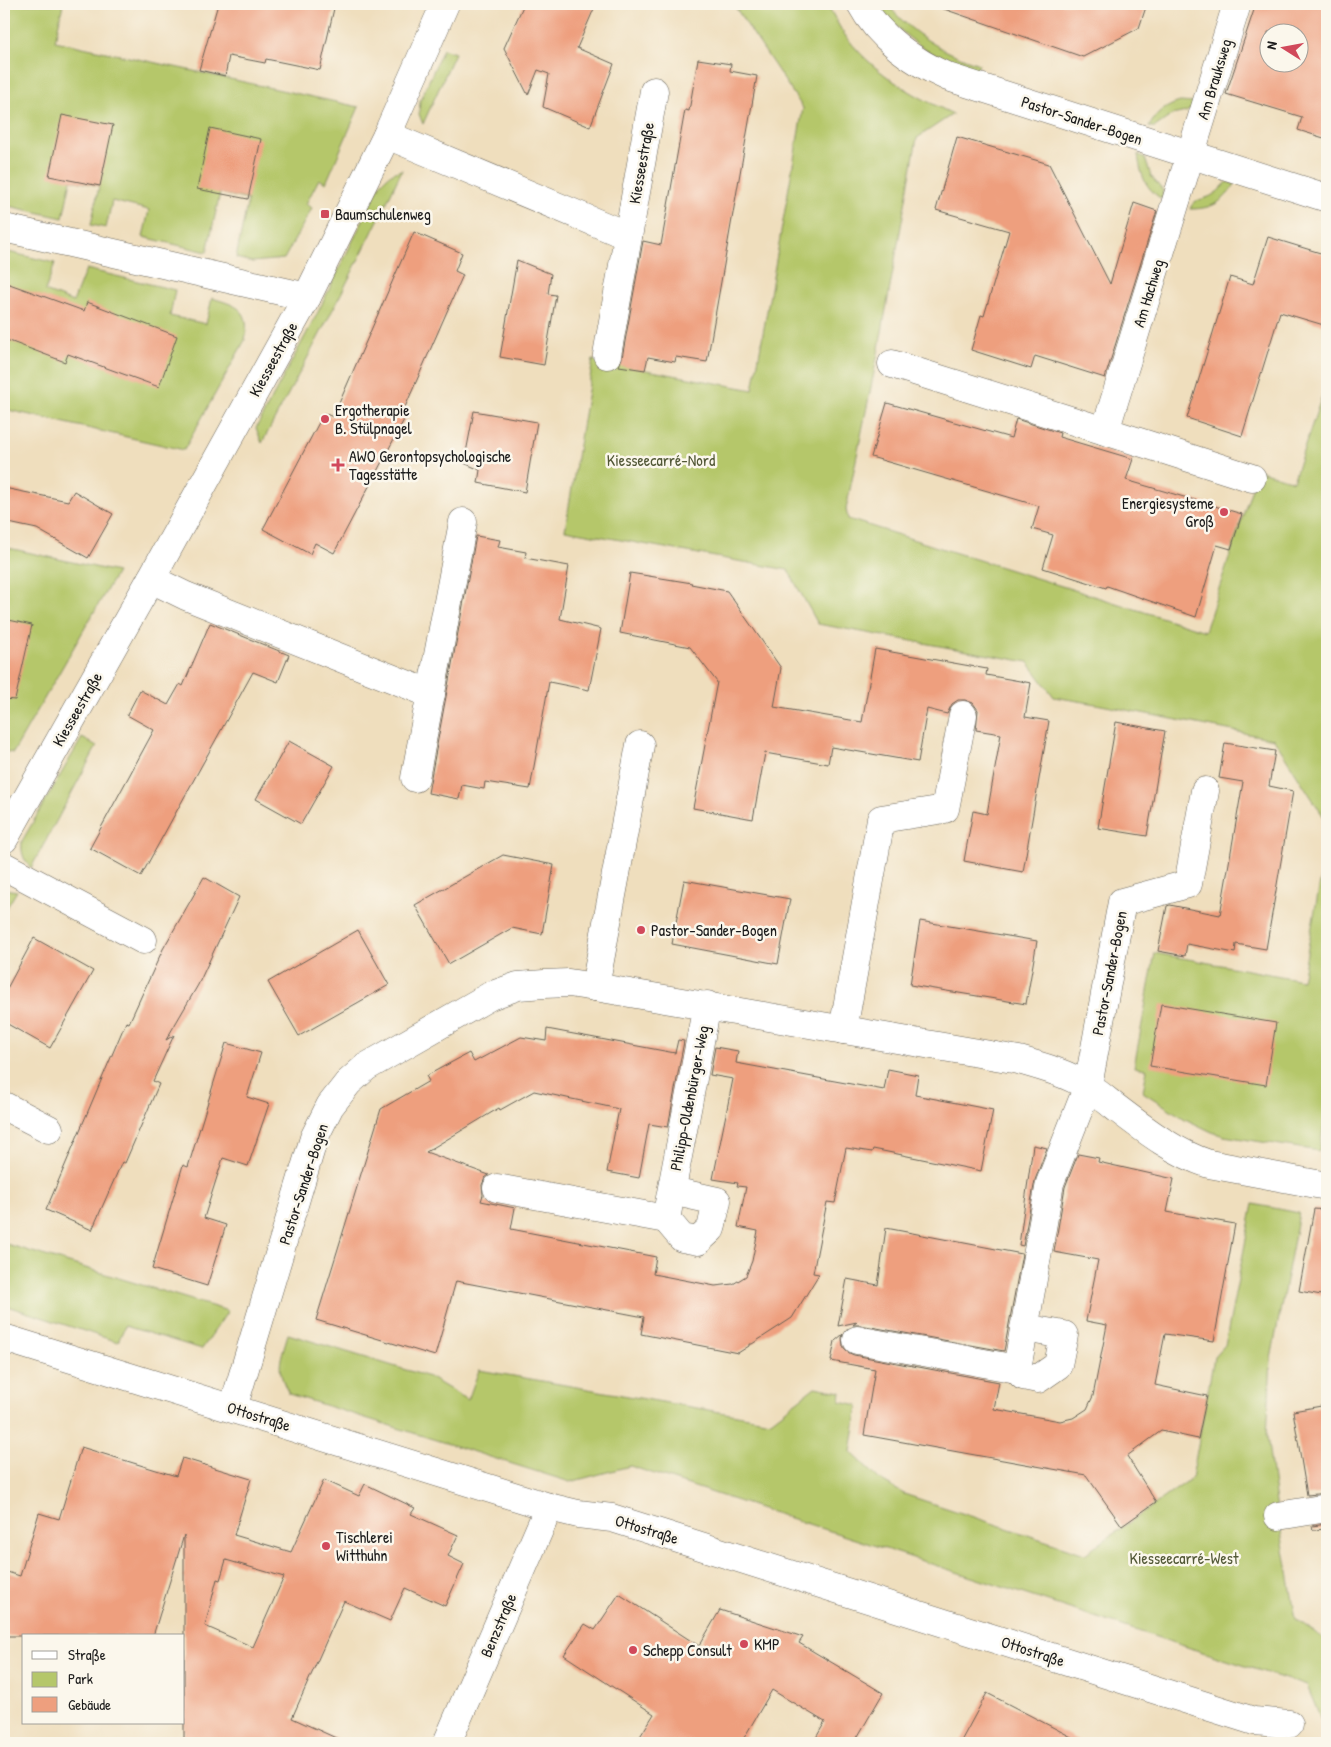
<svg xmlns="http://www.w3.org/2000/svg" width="1331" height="1747" font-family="'Patrick Hand',sans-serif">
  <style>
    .green { fill: #b5c76a; stroke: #687243 }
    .building { fill: #ee9f7e; fill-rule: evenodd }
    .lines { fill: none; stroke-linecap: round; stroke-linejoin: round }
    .minor-casing { stroke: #666054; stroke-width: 29 }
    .tertiary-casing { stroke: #666054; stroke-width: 29 }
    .minor { stroke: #fff; stroke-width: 28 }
    .tertiary { stroke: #fff; stroke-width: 28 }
    .poi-dot { fill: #d1495b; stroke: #fbf7ec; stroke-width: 2 }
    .labels { text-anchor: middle; stroke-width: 5; stroke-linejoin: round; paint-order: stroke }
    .street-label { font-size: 16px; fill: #1c1c1c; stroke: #fbf7ec }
    .poi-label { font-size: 16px; fill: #1c1c1c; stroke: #fbf7ec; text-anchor: start }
    .park-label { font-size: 16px; fill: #525837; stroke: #fbf7ec }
  </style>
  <rect width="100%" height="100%" fill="#fbf7ec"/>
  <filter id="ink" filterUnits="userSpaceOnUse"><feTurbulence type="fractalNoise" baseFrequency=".02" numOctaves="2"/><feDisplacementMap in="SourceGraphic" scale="10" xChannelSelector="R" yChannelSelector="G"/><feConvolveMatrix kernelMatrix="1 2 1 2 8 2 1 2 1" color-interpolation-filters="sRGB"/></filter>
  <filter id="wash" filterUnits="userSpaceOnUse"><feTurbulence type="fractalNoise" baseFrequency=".0096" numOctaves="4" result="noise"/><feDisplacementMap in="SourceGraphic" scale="20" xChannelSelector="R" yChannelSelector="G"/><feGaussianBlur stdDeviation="1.12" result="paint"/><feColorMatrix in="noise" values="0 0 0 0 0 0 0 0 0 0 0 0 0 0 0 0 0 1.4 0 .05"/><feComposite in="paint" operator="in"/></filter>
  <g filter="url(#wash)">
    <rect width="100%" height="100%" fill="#efdebd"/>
    <g class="green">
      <polygon points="4,4 63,4 55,41 359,107 326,183 319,179 306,204 312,208 284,259 252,262 236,258 248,200 220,193 207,252 143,237 149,210 112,201 106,228 91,225 99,186 71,180 63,218 4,205"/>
      <path d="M733,4H827C832,13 837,22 842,31C871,72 909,93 953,114L917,138L879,348L846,509L848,519L1205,631L1258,470L1293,481L1327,381V822L1274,739L1096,704L1054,697L1028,662L818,624L788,570L565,530L593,360L753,390L803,108Z"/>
      <path d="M877,4H887C912,34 942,52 979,64L976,72C932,57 906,41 877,4Z"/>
      <polygon points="443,49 455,53 423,124 419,114 420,101"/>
      <path d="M1180,102L1194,103L1192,108L1186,112L1172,115L1155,127H1149C1156,113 1166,106 1180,102Z"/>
      <path d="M1138,154L1145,158L1151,176L1163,191L1162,199C1145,189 1140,173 1138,154Z"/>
      <path d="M402,170C359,263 310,353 262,443L256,428L317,314L381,183C388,176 392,172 402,170Z"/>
      <path d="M1227,182L1235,184C1224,202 1212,209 1190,209C1194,197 1205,201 1214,194C1219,191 1223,186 1227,182Z"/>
      <path d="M4,251L55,263L45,291L73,302L86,269L175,290L170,316L206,324L212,298C238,306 251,309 245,340L184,450L4,409Z"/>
      <polygon points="4,547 117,572 13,753 4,751"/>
      <path d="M82,738L97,746L31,868C23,859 21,853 22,841Z"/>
      <polygon points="1327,845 1327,1108 1319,1151 1224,1136 1212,1132 1185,1119 1143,1092 1147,1069 1134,1067 1155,953 1302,980"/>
      <polygon points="4,889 17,891 4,912"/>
      <path d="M1253,1204L1299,1213L1271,1359L1267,1436L1276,1502L1296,1619L1327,1641V1734L1307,1686L630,1466L570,1482L289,1394C275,1367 280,1362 288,1334L429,1377L468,1400L479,1370L771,1421L815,1387L841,1392L840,1401L858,1405L851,1452L880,1480L904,1494L1085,1554L1192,1478L1214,1357L1225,1345Z"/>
      <polygon points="6,1244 228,1311 202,1349 125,1326 118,1342 4,1305 4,1245"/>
    </g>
    <g id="blocks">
      <g class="building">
        <polygon points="218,4 335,4 320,70 266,59 265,63 229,56 225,76 199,70"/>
        <polygon points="524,4 596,4 577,48 614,64 590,127 543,107 549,74 538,70 528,95 504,48"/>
        <polygon points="942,4 1147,4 1139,28 1083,57 941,8"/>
        <path d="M1256,4H1327V139L1298,130L1302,117L1226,94ZM1268,32H1298V62H1268Z"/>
        <polygon points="698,59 731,64 730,71 757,76 707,362 676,357 675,362 648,357 645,370 619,366 622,358 643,241 661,245 685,110 689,111"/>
        <polygon points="62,115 113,125 100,186 49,176"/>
        <polygon points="210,128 261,139 248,199 197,189"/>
        <polygon points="957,137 1049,164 1110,284 1134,203 1157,211 1105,378 1035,356 1031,369 971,350 981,315 984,316 1009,231 936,210"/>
        <polygon points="414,232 462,253 455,271 463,275 402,414 406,416 334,553 315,543 310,554 263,529 324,413 333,417"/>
        <polygon points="1268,237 1327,255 1327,326 1280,312 1242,436 1187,418 1230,277 1253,284"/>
        <polygon points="517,260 551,274 548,294 556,295 544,365 500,357"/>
        <polygon points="4,282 84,311 87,302 177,336 159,387 68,354 65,362 4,339"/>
        <polygon points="887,403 1011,438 1016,419 1060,433 1059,437 1133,459 1126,480 1242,514 1231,549 1217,545 1196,617 1107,586 1106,588 1043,568 1053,535 1032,529 1039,506 871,457"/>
        <polygon points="474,411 537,422 525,492 478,483 480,470 464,463"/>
        <polygon points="4,488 68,501 74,491 113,514 88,558 37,529 4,522"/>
        <polygon points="476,536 500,540 498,547 526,552 525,558 569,566 560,619 601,629 589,690 549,682 530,789 485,782 484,789 462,785 459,799 428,793"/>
        <polygon points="630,573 692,583 691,584 727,591 781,668 774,707 862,722 875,649 987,669 986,675 1031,683 1025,717 1049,721 1023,872 964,861 973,811 987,814 1001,734 976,730 978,710 973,703 965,700 958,700 952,704 947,714 927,709 918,762 831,747 828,764 765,753 753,819 693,808 717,682 690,647 620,633"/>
        <polygon points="4,619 32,625 15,700 4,699"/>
        <polygon points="210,623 289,655 278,682 253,672 141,876 90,848 154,730 127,715 140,690 168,705 180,684 183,686"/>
        <polygon points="1116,722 1165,731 1147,836 1098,828"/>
        <polygon points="289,741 334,766 301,824 256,799"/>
        <polygon points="1225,743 1275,751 1269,786 1293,791 1266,949 1236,944 1235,953 1187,944 1185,956 1158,951 1167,906 1170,905 1220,915 1243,782 1219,778"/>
        <polygon points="503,855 554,865 542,934 512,928 449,964 415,905"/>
        <polygon points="204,877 239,897 198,985 166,1040 174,1035 153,1081 159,1084 125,1163 122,1162 92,1230 46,1210 126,1022 129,1023 163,949"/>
        <polygon points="684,880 790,899 778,964 672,944"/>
        <polygon points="920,921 1037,941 1026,1004 910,985"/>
        <polygon points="358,930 389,985 299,1036 268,982"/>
        <polygon points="34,938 93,971 50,1048 4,1022 4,994"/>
        <polygon points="1161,1004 1276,1023 1266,1085 1150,1066"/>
        <polygon points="547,1029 675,1053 678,1040 684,1041 668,1127 649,1124 639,1178 607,1172 619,1109 534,1091 500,1110 499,1108 426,1152 489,1175 485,1178 482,1185 483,1195 481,1201 515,1208 511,1229 656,1257 653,1274 715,1286 733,1284 746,1276 752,1261 758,1231 738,1227 746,1187 737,1186 738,1183 713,1179 733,1079 710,1075 715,1047 738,1051 736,1063 884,1090 888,1069 918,1075 915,1095 993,1110 981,1171 873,1149 872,1152 846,1148 835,1203 827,1202 813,1273 819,1274 792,1318 752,1344 749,1344 749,1346 738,1353 641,1334 644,1317 456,1281 435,1356 316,1320 381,1109 429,1081 426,1076 469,1053 474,1062 521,1037 546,1041"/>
        <polygon points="226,1043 261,1053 247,1097 269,1104 248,1166 223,1158 204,1218 226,1225 207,1286 152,1269 183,1165 188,1167"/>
        <polygon points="1033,1145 1047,1148 1035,1180 1023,1246 1019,1245"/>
        <polygon points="1078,1154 1099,1158 1098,1162 1174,1179 1167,1212 1235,1224 1214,1341 1165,1334 1155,1385 1207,1396 1198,1439 1161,1431 1127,1456 1156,1502 1122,1526 1086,1475 864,1435 875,1369 831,1361 835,1341 843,1334 842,1338 843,1346 847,1352 854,1355 999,1382 994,1409 1060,1421 1073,1418 1087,1409 1093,1396 1107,1325 1086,1321 1098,1260 1054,1252 1065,1187"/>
        <polygon points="1314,1209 1327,1210 1327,1296 1299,1291"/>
        <polygon points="886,1228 1022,1254 1004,1351 860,1325 853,1325 857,1322 838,1326 847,1279 878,1285"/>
        <polygon points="1327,1405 1327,1493 1307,1495 1293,1411"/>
        <path d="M81,1447L176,1476L182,1458L251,1479L234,1535L291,1552L324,1480L359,1496L365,1484L415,1508L411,1514L458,1535L448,1556L464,1564L445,1606L405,1588L390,1621L344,1601L292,1718L347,1743H184V1535L153,1636H4V1571L20,1576L39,1513L59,1519ZM226,1560L284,1577L253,1647L205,1626L217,1579L220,1580Z"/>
        <polygon points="1327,1524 1327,1529 1313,1530 1312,1526"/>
        <polygon points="619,1594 699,1646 720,1610 803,1637 799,1643 883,1693 854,1743 813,1743 825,1722 772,1690 741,1743 636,1743 654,1714 564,1655 585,1624 595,1630"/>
        <polygon points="987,1693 1083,1743 960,1743"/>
      </g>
    </g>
  </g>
  <g filter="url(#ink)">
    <use href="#blocks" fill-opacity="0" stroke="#666054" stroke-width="1"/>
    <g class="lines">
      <g class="minor-casing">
        <g id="minor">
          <path d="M861,4C879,38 914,62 948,77L1327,198"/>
          <polyline points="387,135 628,236"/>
          <polyline points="4,228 307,297"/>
          <polyline points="607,355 654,91"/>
          <polyline points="892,364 1105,431 1237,4"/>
          <polyline points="1105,431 1252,478"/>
          <polyline points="151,579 186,596 431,694"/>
          <polyline points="415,778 463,522"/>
          <polyline points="4,866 143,940"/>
          <polyline points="595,987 640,745"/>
          <polyline points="843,1030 881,819 945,809 963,715"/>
          <polyline points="4,1106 49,1129"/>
          <polyline points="497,1188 666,1219 707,1005"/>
          <polyline points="666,1219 682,1238 698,1241 711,1229 717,1201 672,1191"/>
          <polyline points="1024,1328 1064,1335 1058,1365 1038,1379 1023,1376 1017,1369 1050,1183 1088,1086 1122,902 1188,884 1205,791"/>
          <polyline points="4,1338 549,1507 578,1514 612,1518 1254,1721 1289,1724"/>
          <polyline points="857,1340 1017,1369"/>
          <path d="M233,1408L314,1138L330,1106L348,1083L366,1067L490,996L518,986L544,984L569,983L595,987L1019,1060C1043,1067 1066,1073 1087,1086C1097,1092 1106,1100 1115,1107C1144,1129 1173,1152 1209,1164L1327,1186"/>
          <polyline points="1278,1516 1327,1508"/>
          <polyline points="447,1743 549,1507"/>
        </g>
      </g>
      <g class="tertiary-casing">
        <polyline id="tertiary" points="4,839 151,579 307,297 387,135 445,4"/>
      </g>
      <use href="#minor" class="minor"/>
      <use href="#tertiary" class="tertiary"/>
    </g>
  </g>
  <g class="poi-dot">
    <rect x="320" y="209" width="10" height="10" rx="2.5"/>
    <circle cx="325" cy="419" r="5"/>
    <path d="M335.5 457.5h5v5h5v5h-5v5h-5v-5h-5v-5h5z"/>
    <circle cx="1224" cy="512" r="5"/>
    <circle cx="641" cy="930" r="5"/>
    <circle cx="326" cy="1546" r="5"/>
    <circle cx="744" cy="1644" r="5"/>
    <circle cx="633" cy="1650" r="5"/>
  </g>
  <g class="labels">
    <g class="street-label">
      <text transform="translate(1214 79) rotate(-73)" y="6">Am Brauksweg</text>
      <text transform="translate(1082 120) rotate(18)" y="6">Pastor-Sander-Bogen</text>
      <text transform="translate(641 163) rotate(-80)" y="6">Kiesseestraße</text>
      <text transform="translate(1148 293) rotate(-73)" y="6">Am Hachweg</text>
      <text transform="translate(273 359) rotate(-61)" y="6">Kiesseestraße</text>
      <text transform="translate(77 709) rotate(-60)" y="6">Kiesseestraße</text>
      <text transform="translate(1109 973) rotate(-79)" y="6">Pastor-Sander-Bogen</text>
      <text transform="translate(689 1098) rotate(-79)" y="6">Philipp-Oldenbürger-Weg</text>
      <text transform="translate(303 1184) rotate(-72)" y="6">Pastor-Sander-Bogen</text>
      <text transform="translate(259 1416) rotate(17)" y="6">Ottostraße</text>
      <text transform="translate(647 1529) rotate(17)" y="6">Ottostraße</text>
      <text transform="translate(498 1625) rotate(-67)" y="6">Benzstraße</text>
      <text transform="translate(1033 1651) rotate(18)" y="6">Ottostraße</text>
    </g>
    <g class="poi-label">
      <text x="335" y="220">Baumschulenweg</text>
      <text x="335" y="416">Ergotherapie<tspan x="335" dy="18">B. Stülpnagel</tspan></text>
      <text x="349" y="462">AWO Gerontopsychologische<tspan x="349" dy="18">Tagesstätte</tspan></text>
      <text x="1214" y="509" text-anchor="end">Energiesysteme<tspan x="1214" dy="18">Groß</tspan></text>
      <text x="651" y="936">Pastor-Sander-Bogen</text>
      <text x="336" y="1543">Tischlerei<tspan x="336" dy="18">Witthuhn</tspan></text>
      <text x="754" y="1650">KMP</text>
      <text x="643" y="1656">Schepp Consult</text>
    </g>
    <g class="park-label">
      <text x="661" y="466">Kiesseecarré-Nord</text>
      <text x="1184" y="1564">Kiesseecarré-West</text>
    </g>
  </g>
  <rect width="1331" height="1747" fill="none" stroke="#fbf7ec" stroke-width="20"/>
  <rect x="22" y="1634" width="162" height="90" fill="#fbf7ec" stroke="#a29f99"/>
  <rect x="32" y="1651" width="25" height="8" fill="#ffffff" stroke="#a29f99"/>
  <text x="68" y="1660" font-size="15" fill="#1c1c1c">Straße</text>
  <rect x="32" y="1672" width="25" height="15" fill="#b5c76a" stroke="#a29f99"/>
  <text x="68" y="1684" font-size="15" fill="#1c1c1c">Park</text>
  <rect x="32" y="1697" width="25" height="15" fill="#ee9f7e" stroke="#a29f99"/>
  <text x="68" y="1710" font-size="15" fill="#1c1c1c">Gebäude</text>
  <g transform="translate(1284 48) rotate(281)"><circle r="24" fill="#fbf7ec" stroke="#a29f99"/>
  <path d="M0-4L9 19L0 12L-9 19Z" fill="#d1495b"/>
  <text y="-8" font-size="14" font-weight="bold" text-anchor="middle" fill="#1c1c1c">N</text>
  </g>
</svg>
